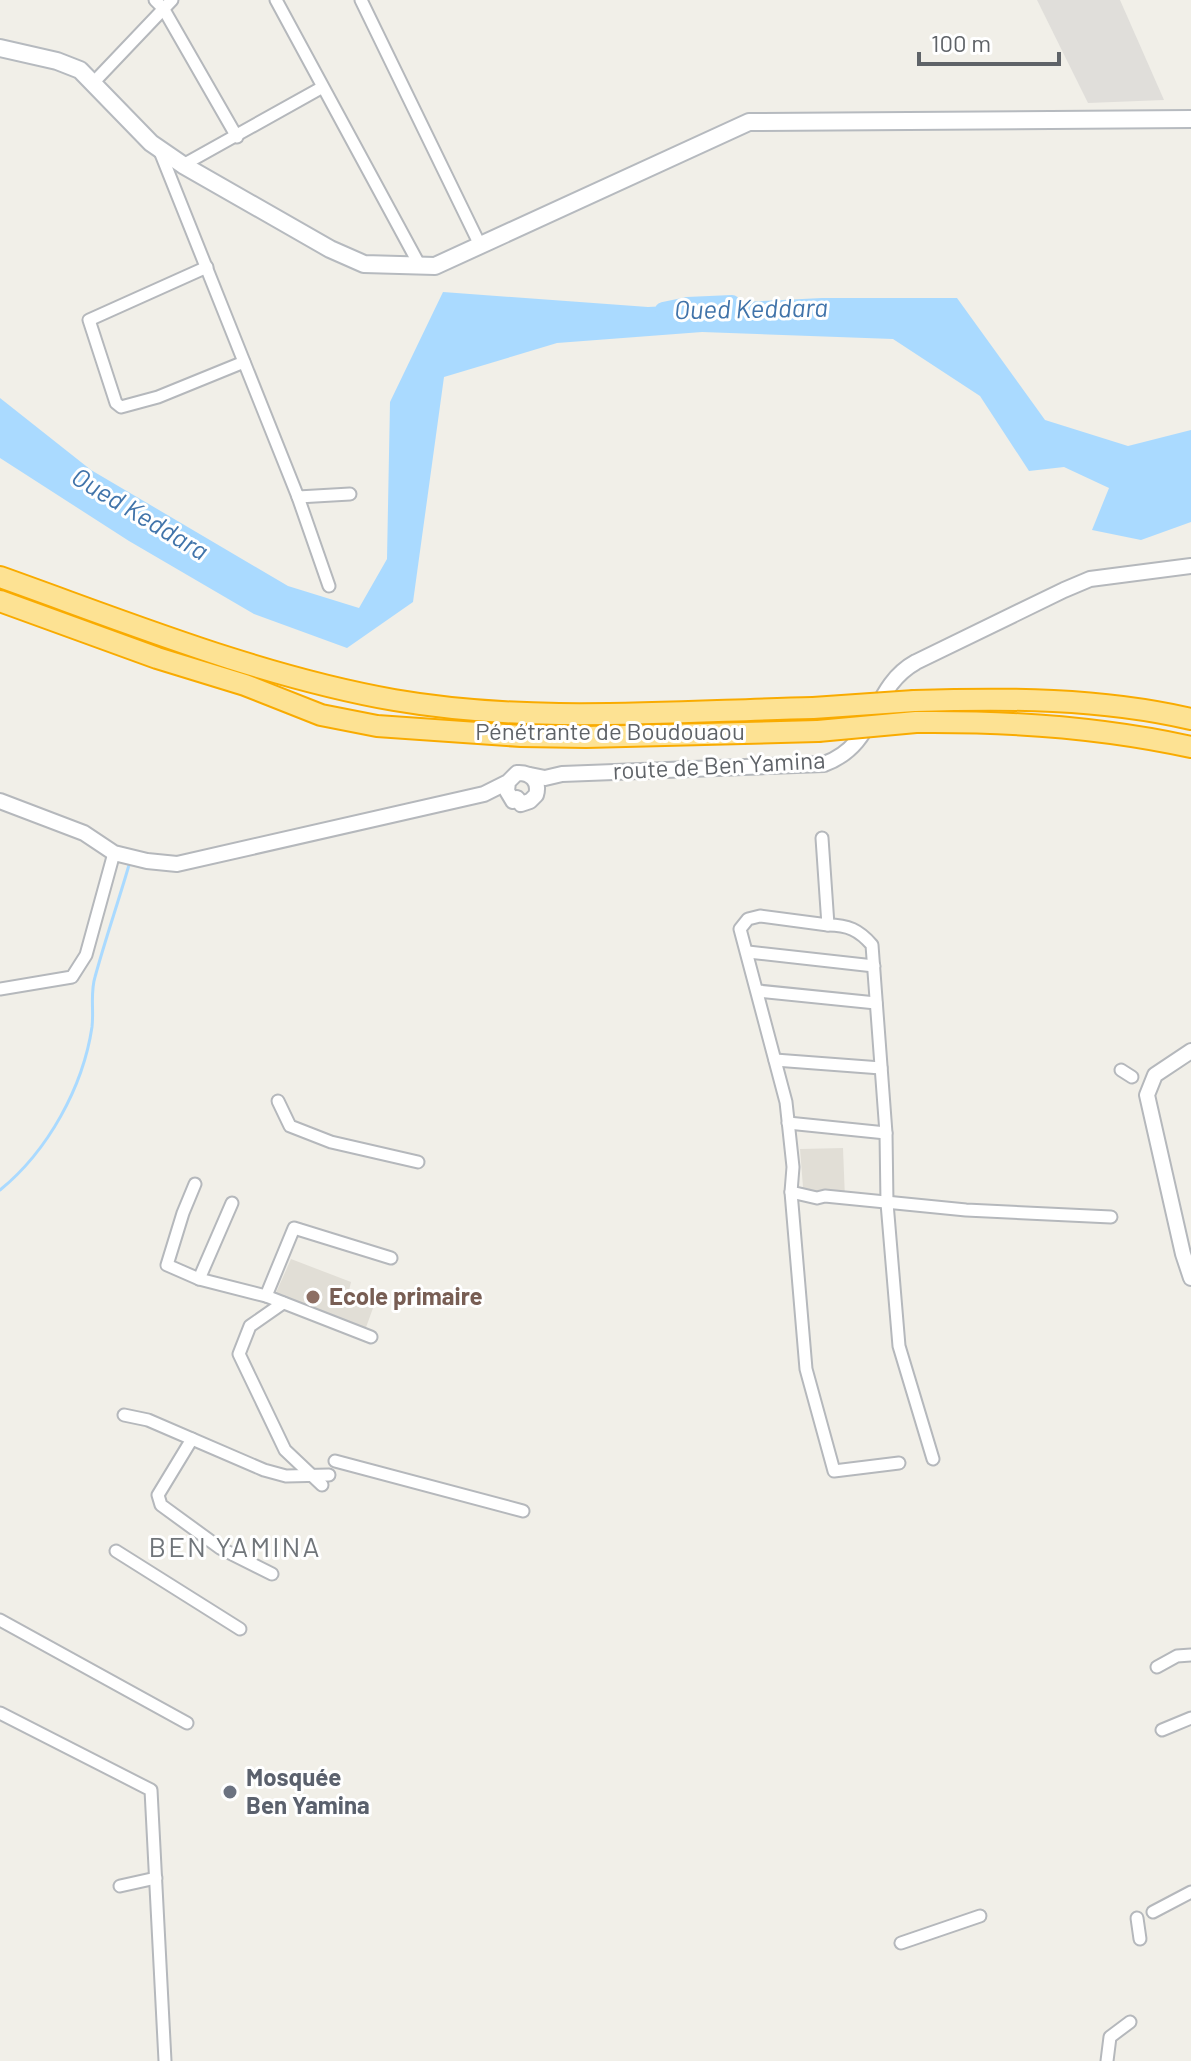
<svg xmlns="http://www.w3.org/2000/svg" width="1191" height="2061" font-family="Barlow,sans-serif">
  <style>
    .industrial { fill: #e0deda }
    .education { fill: #e1ded6 }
    .water { fill: #aadaff }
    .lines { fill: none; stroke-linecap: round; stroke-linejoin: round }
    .stream { stroke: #aadaff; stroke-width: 3 }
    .river { stroke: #aadaff; stroke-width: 16 }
    .minor-casing { stroke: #b5b8bc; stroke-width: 15 }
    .tertiary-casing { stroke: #b5b8bc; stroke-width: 18 }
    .secondary-casing { stroke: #b6babf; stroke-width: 20 }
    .motorway-casing { stroke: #f9ab00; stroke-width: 24 }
    .minor { stroke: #fff; stroke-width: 11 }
    .tertiary { stroke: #fff; stroke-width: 14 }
    .secondary { stroke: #fff; stroke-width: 16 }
    .motorway { stroke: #fde293; stroke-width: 20 }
    .motorway-bridge-casing { stroke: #f9ab00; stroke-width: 24; stroke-linecap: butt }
    .motorway-bridge { stroke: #fde293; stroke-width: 20 }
    .education-dot { fill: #8d6e63; stroke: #fff; stroke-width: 3 }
    .worship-dot { fill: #6b7280; stroke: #fff; stroke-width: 3 }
    .labels { text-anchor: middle; stroke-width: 6; stroke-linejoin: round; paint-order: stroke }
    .street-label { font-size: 24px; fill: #5f6368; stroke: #fff }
    .education-label { font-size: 24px; font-weight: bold; fill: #785e54; stroke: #fff; text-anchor: start }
    .worship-label { font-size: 24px; font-weight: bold; fill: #5b616d; stroke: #fff; text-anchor: start }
    .water-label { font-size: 26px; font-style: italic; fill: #4174aa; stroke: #fff }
    .quarter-label { font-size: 28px; letter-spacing: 2px; fill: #70757a; stroke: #fff }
  </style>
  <rect width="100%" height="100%" fill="#f1efe8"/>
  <polygon class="industrial" points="1037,0 1120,0 1164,100 1088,103"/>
  <g class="education">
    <polygon points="843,1148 845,1199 804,1200 800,1149"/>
    <polygon points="291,1259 351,1282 347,1299 373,1308 364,1333 275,1295"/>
  </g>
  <polygon class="water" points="443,292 648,307 822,298 957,298 1045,420 1128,446 1191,430 1191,522 1141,540 1092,530 1109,488 1064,467 1029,471 980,396 893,339 702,332 557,343 444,377 413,602 347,648 254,614 129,541 0,458 0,398 91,470 288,586 359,608 387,559 390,402"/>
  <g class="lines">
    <path class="stream" d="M0,1190C48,1151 83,1087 92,1027C94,1010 90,993 95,977C105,940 118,903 129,865"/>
    <polyline class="river" points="663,310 687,305 732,303"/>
    <g class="minor-casing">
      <g id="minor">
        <polyline points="155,0 163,8 237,137"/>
        <polyline points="276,0 420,266"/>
        <polyline points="361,0 480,245"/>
        <polyline points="94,82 172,0"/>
        <polyline points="159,149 298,497 350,494"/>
        <polyline points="183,165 321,88"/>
        <polyline points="207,267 89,320 116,403 121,407 158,397 244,362"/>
        <polyline points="298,497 329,586"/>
        <polyline points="822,838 828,925 760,916 748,919 740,929 786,1102 793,1167 791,1192 806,1369 834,1471 899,1463"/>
        <polyline points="748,952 874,966"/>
        <polyline points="0,989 72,977 86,955 114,853"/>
        <polyline points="758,991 876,1003"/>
        <polyline points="775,1060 881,1068"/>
        <polyline points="1121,1070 1132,1077"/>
        <polyline points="278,1101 290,1126 331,1142 418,1162"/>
        <path d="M788,1123L886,1133L872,945C859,930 848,925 828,925"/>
        <polyline points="886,1133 887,1203 899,1346 933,1459"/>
        <polyline points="195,1184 183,1213 167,1265 199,1279 266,1296 371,1337"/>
        <polyline points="791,1192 817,1198 825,1196 966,1210 1111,1217"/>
        <polyline points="199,1279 232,1203"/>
        <polyline points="266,1296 294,1228 391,1258"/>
        <polyline points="283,1303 250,1326 239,1354 285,1450 322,1485"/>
        <polyline points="124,1415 148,1420 264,1470 286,1476 329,1475"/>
        <polyline points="192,1439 158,1495 161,1505 220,1548 272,1574"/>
        <polyline points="335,1461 523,1511"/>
        <polyline points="116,1551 240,1629"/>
        <polyline points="0,1620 187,1723"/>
        <polyline points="1157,1667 1177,1656 1191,1655"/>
        <polyline points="0,1713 151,1790 165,2061"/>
        <polyline points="1162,1730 1191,1718"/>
        <polyline points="120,1886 156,1878"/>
        <polyline points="1153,1912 1191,1892"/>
        <polyline points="1137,1918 1140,1939"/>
        <polyline points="901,1943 980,1916"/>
        <polyline points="1107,2061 1110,2037 1130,2022"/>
      </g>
    </g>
    <g class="tertiary-casing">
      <g id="tertiary">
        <path d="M530,775L545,778L562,774L824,764C879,744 869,688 916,662L1064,590L1090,579L1191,566"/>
        <path d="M0,801L84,833L114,853L147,861L177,864L484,794L508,782L517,773C531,772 540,782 536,795L530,801L521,804L517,798L513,801L507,791L508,782"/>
        <polyline points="1191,1051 1155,1075 1147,1095 1183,1254 1191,1278"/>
      </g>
    </g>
    <g class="secondary-casing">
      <polyline id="secondary" points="0,48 57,61 80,70 151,143 183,165 330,249 364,264 435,266 749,122 1191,119"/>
    </g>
    <g class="motorway-casing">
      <g id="motorway">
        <path d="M0,577C129,623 259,676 394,700C532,724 675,711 813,708"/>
        <polyline points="0,601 157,658 245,685 321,715 377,726 521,736 586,737 818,731"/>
        <path d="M914,701C1007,698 1100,698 1191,719"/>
        <path d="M916,722C1010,721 1100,727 1191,747"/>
      </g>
    </g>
    <use href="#minor" class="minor"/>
    <use href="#tertiary" class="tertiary"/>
    <use href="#secondary" class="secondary"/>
    <use href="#motorway" class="motorway"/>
    <g class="motorway-bridge-casing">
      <g id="motorway-bridge">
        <polyline points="813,708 914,701"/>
        <polyline points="818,731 916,722"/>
      </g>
    </g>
    <use href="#motorway-bridge" class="motorway-bridge"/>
  </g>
  <circle class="education-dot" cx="313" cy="1297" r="8"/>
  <circle class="worship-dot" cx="230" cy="1792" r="8"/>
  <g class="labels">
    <g class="street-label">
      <text x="610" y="740">Pénétrante de Boudouaou</text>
      <text transform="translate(719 766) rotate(-3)" y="8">route de Ben Yamina</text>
    </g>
    <g class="education-label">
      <text x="329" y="1305">Ecole primaire</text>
    </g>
    <g class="worship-label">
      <text x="246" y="1786">Mosquée<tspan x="246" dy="28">Ben Yamina</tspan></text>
    </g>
    <g class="water-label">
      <text transform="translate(751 309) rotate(-1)" y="9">Oued Keddara</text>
      <text transform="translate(140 514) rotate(31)" y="9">Oued Keddara</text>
    </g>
    <g class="quarter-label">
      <text x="235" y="1557">BEN YAMINA</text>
    </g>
  </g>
  <path d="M919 52v12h140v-12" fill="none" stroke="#5f6368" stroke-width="4"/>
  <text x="931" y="52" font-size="24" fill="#5f6368" stroke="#ffffff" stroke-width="6" paint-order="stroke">100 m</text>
</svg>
